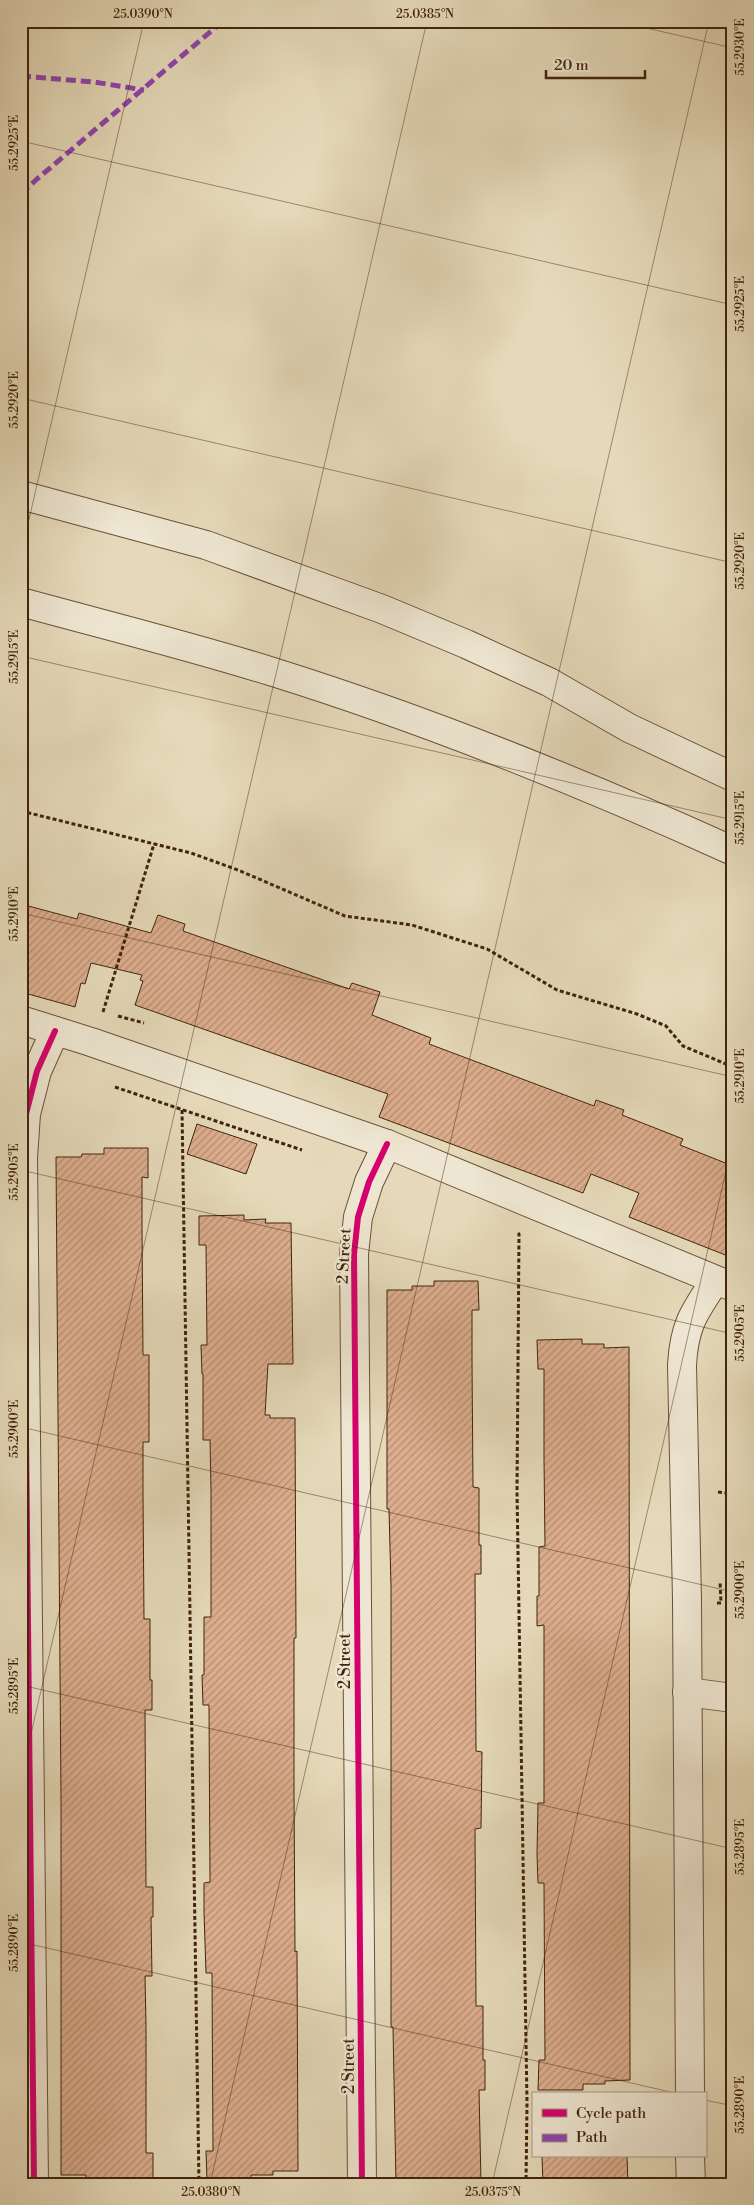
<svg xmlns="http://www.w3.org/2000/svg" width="754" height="2205" font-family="'Libre Bodoni',serif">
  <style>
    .building { fill: url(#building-hatch); stroke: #41240c }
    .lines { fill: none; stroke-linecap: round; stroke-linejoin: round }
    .minor-casing { stroke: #6a5137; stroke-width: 30 }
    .path { stroke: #41240c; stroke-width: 3; stroke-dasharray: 4 2.5; stroke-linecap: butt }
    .minor { stroke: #eee6d2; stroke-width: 28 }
    .quiet { stroke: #8e44ad; stroke-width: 5; stroke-dasharray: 10 5; stroke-linecap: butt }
    .cycleway-casing { stroke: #eee6d2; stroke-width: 9 }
    .cycleway { stroke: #d6006c; stroke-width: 6 }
    .ticks { fill: none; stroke: #41240c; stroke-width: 1; stroke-opacity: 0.45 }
    .labels { text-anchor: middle; stroke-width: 4.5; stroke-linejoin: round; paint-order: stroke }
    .street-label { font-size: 16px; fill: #41240c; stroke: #eee6d2 }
    .neatline { fill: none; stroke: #41240c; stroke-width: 2 }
    .ticks-label { font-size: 12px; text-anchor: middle; fill: #41240c }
  </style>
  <defs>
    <pattern id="building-hatch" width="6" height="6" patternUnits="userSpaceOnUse" patternTransform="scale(1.25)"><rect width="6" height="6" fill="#ddae8e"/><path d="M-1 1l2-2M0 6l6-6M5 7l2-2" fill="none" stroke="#b58d72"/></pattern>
  </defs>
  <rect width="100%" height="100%" fill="#e5d9b9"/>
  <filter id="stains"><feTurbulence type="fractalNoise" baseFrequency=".004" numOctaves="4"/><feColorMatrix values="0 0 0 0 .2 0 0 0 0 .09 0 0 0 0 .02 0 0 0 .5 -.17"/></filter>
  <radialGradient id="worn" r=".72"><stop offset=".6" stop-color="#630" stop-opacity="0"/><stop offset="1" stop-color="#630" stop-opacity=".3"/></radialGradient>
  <g class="building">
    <polygon points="21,904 77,919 79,913 151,933 158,915 185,924 183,931 349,989 352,983 380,992 372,1015 431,1038 429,1044 594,1106 596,1100 624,1110 622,1115 683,1139 680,1145 733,1166 733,1258 629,1217 639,1193 591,1174 583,1193 379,1117 388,1094 135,1005 143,981 140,980 142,975 91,963 85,984 81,983 75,1007 21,992"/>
    <polygon points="197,1124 257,1144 246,1174 187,1154"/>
    <polygon points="104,1148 148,1148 148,1178 142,1177 142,1228 143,1355 149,1355 149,1442 143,1442 143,1492 144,1619 150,1619 150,1680 152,1680 152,1710 145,1710 146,1887 153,1887 153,1917 151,1917 152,1976 145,1976 146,2026 146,2153 153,2153 153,2183 108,2183 108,2178 86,2178 86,2175 61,2175 61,1799 56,1157 81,1157 82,1154 104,1154"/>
    <polygon points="244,1215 244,1220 266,1219 265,1223 291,1223 293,1364 268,1364 265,1415 270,1415 270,1418 295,1418 296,1638 294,1638 294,1793 295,1952 297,1951 298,2171 273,2171 273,2175 251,2175 251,2180 207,2180 206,2151 213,2151 212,1973 206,1973 204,1912 204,1883 210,1882 209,1705 203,1705 202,1675 204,1675 204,1617 211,1617 211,1490 210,1440 203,1440 203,1374 202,1374 201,1345 207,1345 206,1245 199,1245 199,1216"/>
    <polygon points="434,1281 478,1281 479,1310 472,1310 472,1361 473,1487 479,1488 479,1545 481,1545 481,1574 475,1574 476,1751 482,1752 481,1828 475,1829 476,2006 483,2006 483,2060 485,2060 485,2090 479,2090 481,2184 396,2184 393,2027 391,2027 391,1586 389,1509 387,1509 387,1290 412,1290 412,1286 434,1286"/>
    <polygon points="582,1339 582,1344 604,1344 604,1348 629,1347 630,2080 605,2081 605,2084 583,2084 583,2090 538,2090 539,2060 545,2060 544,1883 538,1883 537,1854 538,1803 544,1803 544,1625 537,1626 537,1596 539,1596 539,1547 545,1546 544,1458 544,1369 538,1369 537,1340"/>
    <polygon points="542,2156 627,2156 628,2184 543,2184"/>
  </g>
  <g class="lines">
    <g class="minor-casing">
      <g id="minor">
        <polyline points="21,495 206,545 382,609 466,644 549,682 629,728 733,777"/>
        <path d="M21,602C105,625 190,646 273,672C430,721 583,783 733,851"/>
        <polyline points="21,1020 91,1042 387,1144 733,1287"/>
        <polyline points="687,1692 733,1698"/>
        <path d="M690,2094L687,1599L682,1365C684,1326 694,1312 715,1281"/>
        <polyline points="690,2156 691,2184"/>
        <polyline points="34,2184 23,1158 26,1114 37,1071 55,1031"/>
        <polyline points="362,2184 354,1254 358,1217 369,1182 387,1144"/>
      </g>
    </g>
    <g class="path">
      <polyline points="21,811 191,853 238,870 345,916 412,925 487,949 557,990 637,1014 666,1026 683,1046 733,1067"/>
      <polyline points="103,1012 154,844"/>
      <polyline points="118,1016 144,1023"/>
      <polyline points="115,1087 302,1150"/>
      <polyline points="182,1110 199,2184"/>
      <polyline points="518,1233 519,1234 517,1491 527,2103 526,2184"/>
      <polyline points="718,1492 733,1494"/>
      <polyline points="717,1603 721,1603 720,1581"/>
    </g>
    <use href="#minor" class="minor"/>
    <g class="quiet">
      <polyline points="21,76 94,82 144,90"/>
      <polyline points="21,194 37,179 223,21"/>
    </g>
    <g class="cycleway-casing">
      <g id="cycleway">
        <polyline points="34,2184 23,1158 26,1114 37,1071 55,1031"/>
        <polyline points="362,2184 354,1254 358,1217 369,1182 387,1144"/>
      </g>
    </g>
    <use href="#cycleway" class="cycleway"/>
  </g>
  <path class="ticks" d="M616,21L733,48M21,141L733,305M21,398L733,563M21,554L144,21M21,656L733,820M21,913L733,1077M21,1170L733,1334M21,1427L733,1592M21,1685L733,1849M21,1777L427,21M21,1942L679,2094M705,2100L733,2106M210,2184L709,21M492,2184L733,1141"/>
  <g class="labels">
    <g class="street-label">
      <text transform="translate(343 1256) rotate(-87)" y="6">2 Street</text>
      <text transform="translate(344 1661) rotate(-90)" y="6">2 Street</text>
      <text transform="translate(348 2066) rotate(-90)" y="6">2 Street</text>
    </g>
  </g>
  <rect width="754" height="2205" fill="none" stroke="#e5d9b9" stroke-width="55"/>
  <rect x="532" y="2092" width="175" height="65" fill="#eee6d2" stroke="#a99883"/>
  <rect x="542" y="2109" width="25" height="8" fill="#d6006c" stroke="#a99883"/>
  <text x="576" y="2118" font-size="15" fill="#41240c">Cycle path</text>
  <rect x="542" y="2134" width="25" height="8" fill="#8e44ad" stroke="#a99883"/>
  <text x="576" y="2142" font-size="15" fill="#41240c">Path</text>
  <path d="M546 70v8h99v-8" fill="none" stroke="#41240c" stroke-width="2.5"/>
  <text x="554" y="70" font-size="15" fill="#41240c" stroke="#eee6d2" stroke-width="4" paint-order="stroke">20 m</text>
  <rect x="28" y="28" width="698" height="2150" class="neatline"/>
  <g class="ticks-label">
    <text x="143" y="18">25.0390°N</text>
    <text x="425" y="18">25.0385°N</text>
    <text transform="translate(740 47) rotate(-90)" y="4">55.2930°E</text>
    <text transform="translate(14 143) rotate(-90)" y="4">55.2925°E</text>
    <text transform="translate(740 304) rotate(-90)" y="4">55.2925°E</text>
    <text transform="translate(14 400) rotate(-90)" y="4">55.2920°E</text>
    <text transform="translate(740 561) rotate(-90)" y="4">55.2920°E</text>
    <text transform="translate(14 657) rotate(-90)" y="4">55.2915°E</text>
    <text transform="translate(740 818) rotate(-90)" y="4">55.2915°E</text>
    <text transform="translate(14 914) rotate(-90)" y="4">55.2910°E</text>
    <text transform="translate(740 1076) rotate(-90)" y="4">55.2910°E</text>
    <text transform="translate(14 1172) rotate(-90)" y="4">55.2905°E</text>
    <text transform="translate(740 1333) rotate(-90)" y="4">55.2905°E</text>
    <text transform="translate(14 1429) rotate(-90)" y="4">55.2900°E</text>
    <text transform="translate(740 1590) rotate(-90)" y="4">55.2900°E</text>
    <text transform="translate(14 1686) rotate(-90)" y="4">55.2895°E</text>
    <text transform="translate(740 1847) rotate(-90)" y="4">55.2895°E</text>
    <text transform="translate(14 1943) rotate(-90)" y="4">55.2890°E</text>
    <text transform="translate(740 2105) rotate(-90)" y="4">55.2890°E</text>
    <text x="211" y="2196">25.0380°N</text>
    <text x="493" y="2196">25.0375°N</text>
  </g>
  <rect width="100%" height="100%" filter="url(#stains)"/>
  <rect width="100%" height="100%" fill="url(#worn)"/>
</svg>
